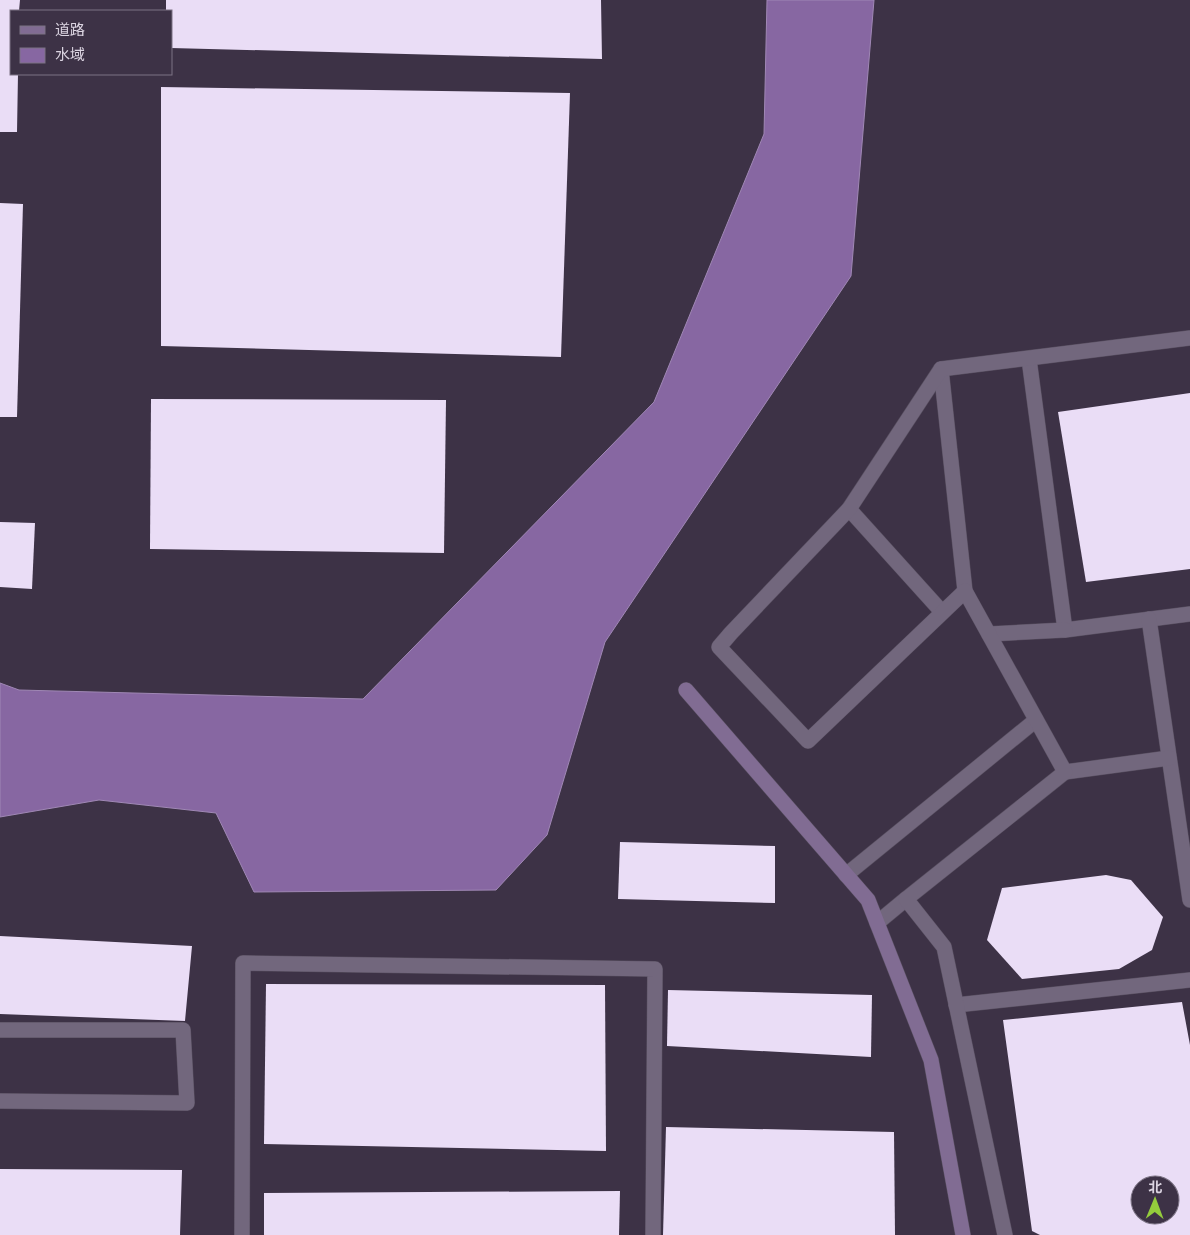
<svg xmlns="http://www.w3.org/2000/svg" width="1190" height="1235" font-family="'Noto Sans','Noto Sans SC',sans-serif">
  <style>
    .water { fill: #8767a2; stroke: #a088b5 }
    .building { fill: #eaddf6; fill-rule: evenodd }
    .lines { fill: none; stroke-linecap: round; stroke-linejoin: round }
    .street-casing { stroke: #574e5f; stroke-width: 16 }
    .secondary-casing { stroke: #574e5f; stroke-width: 16 }
    .street { stroke: #72677d; stroke-width: 15 }
    .secondary { stroke: #816c93; stroke-width: 15 }
  </style>
  <rect width="100%" height="100%" fill="#3d3246"/>
  <polygon class="water" points="767,0 874,0 851,276 605,642 547,835 496,890 254,892 216,813 99,800 0,817 0,683 19,690 363,699 654,402 764,134"/>
  <g class="building">
    <polygon points="0,0 20,0 19,11 11,11 11,74 18,74 17,132 0,132"/>
    <polygon points="166,0 601,0 602,59 171,48 171,11 166,11"/>
    <polygon points="161,87 570,93 561,357 161,346"/>
    <polygon points="0,203 23,204 17,417 0,417"/>
    <polygon points="1190,393 1190,569 1086,582 1058,412"/>
    <polygon points="151,399 446,400 444,553 150,549"/>
    <polygon points="0,522 35,523 32,589 0,587"/>
    <polygon points="620,842 775,846 775,903 618,899"/>
    <polygon points="1106,875 1131,880 1163,917 1152,950 1119,969 1022,979 987,940 1002,888"/>
    <polygon points="0,936 192,946 185,1021 0,1014"/>
    <polygon points="266,984 605,985 606,1151 264,1144"/>
    <polygon points="668,990 872,995 871,1057 667,1046"/>
    <path d="M1182,1002L1190,1045V1235H1040L1032,1231L1003,1020ZM1140,1185H1170V1215H1140Z"/>
    <polygon points="666,1127 894,1132 895,1235 663,1235"/>
    <polygon points="0,1169 182,1170 180,1235 0,1235"/>
    <polygon points="620,1191 619,1235 264,1235 264,1193"/>
  </g>
  <g class="lines">
    <g class="street-casing">
      <g id="street">
        <polyline points="1029,359 1065,630 1190,614"/>
        <polyline points="941,369 965,591"/>
        <polyline points="849,509 942,612"/>
        <polyline points="1149,619 1190,900"/>
        <polyline points="989,634 1065,630"/>
        <polyline points="1065,772 1169,758"/>
        <polyline points="846,875 1036,720"/>
        <polyline points="877,923 906,899"/>
        <polyline points="956,1005 1190,980"/>
        <polyline points="0,1030 183,1030 187,1103 0,1101"/>
        <polyline points="242,1235 243,963 655,969 653,1235"/>
        <polyline points="1005,1235 944,947 906,899 1065,772 965,591 808,741 719,647 731,633 849,509 941,369 1190,338"/>
      </g>
    </g>
    <g class="secondary-casing">
      <polyline id="secondary" points="686,690 868,900 931,1060 963,1235"/>
    </g>
    <use href="#street" class="street"/>
    <use href="#secondary" class="secondary"/>
  </g>
  <rect x="10" y="10" width="162" height="65" fill="#3d3246" stroke="#7c7384"/>
  <rect x="20" y="26" width="25" height="8" fill="#816c93" stroke="#7c7384"/>
  <text x="55" y="35" font-size="15" fill="#dbd4e1">道路</text>
  <rect x="20" y="48" width="25" height="15" fill="#8767a2" stroke="#7c7384"/>
  <text x="55" y="60" font-size="15" fill="#dbd4e1">水域</text>
  <g transform="translate(1155 1200) rotate(1)"><circle r="24" fill="#3d3246" stroke="#7c7384"/>
  <path d="M0-4L9 19L0 12L-9 19Z" fill="#94cc3c"/>
  <text y="-8" font-size="14" font-weight="bold" text-anchor="middle" fill="#dbd4e1">北</text>
  </g>
</svg>
